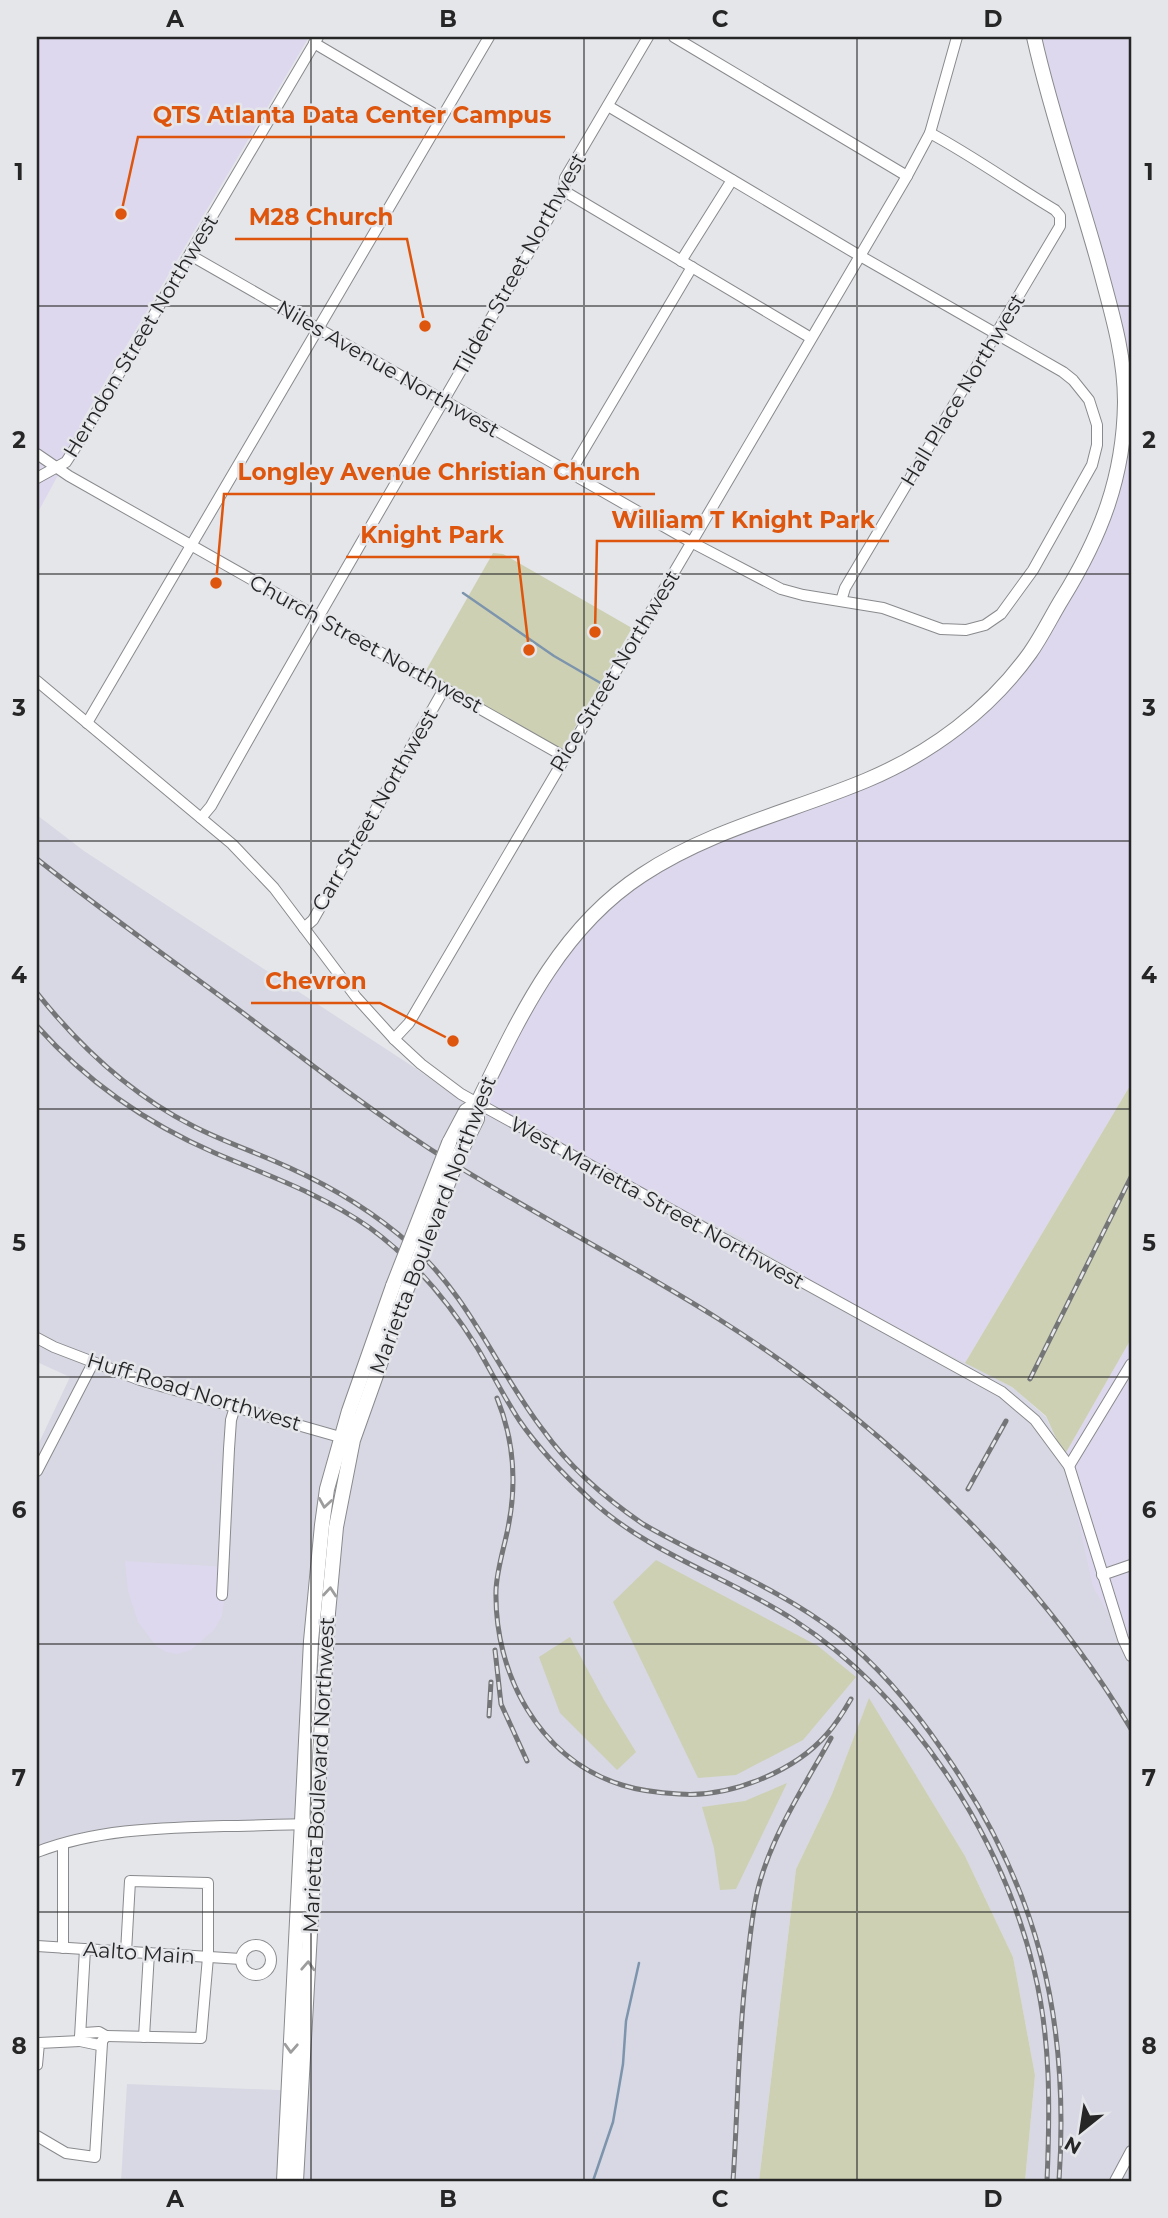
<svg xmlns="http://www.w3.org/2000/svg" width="1168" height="2218" font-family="Montserrat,sans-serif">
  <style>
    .built { fill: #d7d8e3 }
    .industrial { fill: #ded8ee }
    .green { fill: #cdd0b3 }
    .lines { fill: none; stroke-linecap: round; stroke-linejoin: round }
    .stream { stroke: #7d94ad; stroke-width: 2.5 }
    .minor-casing { stroke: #898a8d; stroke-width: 12 }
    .major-casing { stroke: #898a8d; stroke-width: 16 }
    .minor { stroke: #fff; stroke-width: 10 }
    .major { stroke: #fff; stroke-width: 14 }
    .rail-casing { stroke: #747577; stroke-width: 5 }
    .rail { stroke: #e5e6ea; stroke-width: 2.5; stroke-dasharray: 8; stroke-linecap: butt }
    .major-bridge-casing { stroke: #898a8d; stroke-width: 16; stroke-linecap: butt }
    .major-bridge { stroke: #fff; stroke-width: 14 }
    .oneway { stroke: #9d9d9e }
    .grid { fill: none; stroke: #262627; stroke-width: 2; stroke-opacity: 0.55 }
    .labels { text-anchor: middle; stroke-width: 5; stroke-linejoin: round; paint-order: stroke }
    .street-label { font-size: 21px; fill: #262627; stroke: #e5e6ea }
    .leader { fill: none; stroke: #de560d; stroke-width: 2.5 }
    .callout-dot { fill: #de560d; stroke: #e5e6ea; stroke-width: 2.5 }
    .callout-label { font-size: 23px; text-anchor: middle; font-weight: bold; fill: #de560d; stroke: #e5e6ea; stroke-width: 5; stroke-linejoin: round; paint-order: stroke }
    .neatline { fill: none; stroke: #262627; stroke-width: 2.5 }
    .grid-label { font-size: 23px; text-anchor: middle; font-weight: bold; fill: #262627 }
  </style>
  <rect width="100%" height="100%" fill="#e5e6ea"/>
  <polygon class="built" points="37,815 84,851 415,1068 473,1109 741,1237 814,1283 1012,1387 1046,1417 1064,1456 1131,1654 1131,2181 1025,2181 1035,2075 1013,1957 965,1856 869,1699 832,1794 796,1869 759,2181 121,2181 127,2084 301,2091 317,1829 103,1836 37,1856 37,1447 70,1377 37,1362"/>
  <g class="industrial">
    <polygon points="37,37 309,37 83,419 69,455 37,514"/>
    <polygon points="1033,37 1130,37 1131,44 1131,1084 965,1363 814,1283 741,1237 473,1109 570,932 672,858 949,737 1060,617 1107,512 1130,374"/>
    <polygon points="1131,1339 1131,1654 1093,1587 1064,1456"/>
    <polygon points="125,1561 228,1567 222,1616 214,1630 191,1650 177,1654 166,1652 156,1646 138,1622 128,1591"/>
  </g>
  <g class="green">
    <polygon points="493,553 503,554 632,628 562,750 425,672"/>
    <polygon points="1131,1084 1131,1339 1064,1456 1046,1416 1012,1387 965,1363"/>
    <polygon points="656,1560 818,1646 856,1677 803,1740 736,1775 698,1778 613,1602"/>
    <polygon points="570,1637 604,1700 636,1752 617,1770 560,1713 539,1657"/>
    <polygon points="869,1698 965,1856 1013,1957 1035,2075 1025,2181 759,2181 796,1869 832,1794"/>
    <polygon points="787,1783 736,1889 720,1890 714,1848 702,1807 745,1801"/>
  </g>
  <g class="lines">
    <g class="stream">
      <polyline points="463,593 554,656 604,685"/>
      <polyline points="593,2181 613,2122 623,2064 626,2021 639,1963"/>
    </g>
    <g class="minor-casing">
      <g id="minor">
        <polyline points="674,37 907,176"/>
        <polyline points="314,43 441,118"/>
        <polyline points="564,191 811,338"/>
        <polyline points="190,255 691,542 781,589 803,595 883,608 941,629 966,630 985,625 1001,614 1033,570 1092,465 1097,445 1097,425 1089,400 1073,380 1063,372 855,253 608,106"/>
        <polyline points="681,261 732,180"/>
        <polyline points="37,454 69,476 565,757"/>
        <polyline points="570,473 692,267"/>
        <polyline points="37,478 66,462 77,445 318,37"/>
        <path d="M841,601L845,588L1060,226V216L1055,210C1013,185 973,156 930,133"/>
        <polyline points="37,681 232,844 274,888 356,997 394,1039 421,1064 461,1094 1002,1392 1035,1420 1069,1466 1123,1639 1131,1656"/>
        <polyline points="87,723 489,37"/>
        <path d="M201,818L211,806C326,600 447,397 564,191L565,178L648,37"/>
        <polyline points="304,928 313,920 444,689"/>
        <polyline points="394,1039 409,1023 907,176 930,133 957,37"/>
        <polyline points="37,1338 54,1347 140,1380 347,1439"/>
        <polyline points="1069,1466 1131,1364"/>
        <polyline points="37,1471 93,1363"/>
        <polyline points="1102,1575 1131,1565"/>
        <polyline points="222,1595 229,1449 231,1420 235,1407"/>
        <path d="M37,1852C97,1829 160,1828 224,1826C254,1826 285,1824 316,1824"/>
        <circle cx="256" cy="1960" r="15"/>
        <polyline points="37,1946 241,1959"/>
        <polyline points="63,1948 63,1844"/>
        <polygon points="99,2032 106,2036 99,2045 80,2041 80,2037 84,2033"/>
        <polyline points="106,2036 201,2038 208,1957 208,1883 130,1881 126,1952"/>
        <polyline points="80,2037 85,1949"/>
        <polyline points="144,2037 149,1953"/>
        <polyline points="37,2065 39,2043 80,2041"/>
        <polyline points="37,2136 66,2153 95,2157 102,2043"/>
        <polyline points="1115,2181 1131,2151"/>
      </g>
    </g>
    <g class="major-casing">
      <g id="major">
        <path d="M471,1131L477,1119V1104C519,1018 559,929 642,875C711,829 791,812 867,780C931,753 989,710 1030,653C1042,636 1051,617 1062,599C1101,536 1124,477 1125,402C1125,355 1111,310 1099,265C1078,189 1051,114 1034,37"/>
        <polyline points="449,1143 466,1111 477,1104"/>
        <polyline points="284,2181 311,1641 322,1525 327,1489 349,1411 393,1286"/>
        <polyline points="296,2181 328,1613 336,1527 353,1440 406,1291"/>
      </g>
    </g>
    <use href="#minor" class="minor"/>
    <use href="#major" class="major"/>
    <g class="rail-casing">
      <g id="rail">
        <path d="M37,859C105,913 177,964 247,1016C307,1061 367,1108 430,1149C524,1209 623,1259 717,1318C876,1418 1035,1567 1131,1729"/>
        <path d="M37,993C80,1047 130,1094 193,1126C224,1142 258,1153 290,1168C334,1188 375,1213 411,1245C469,1296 497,1370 543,1430C570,1468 605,1498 643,1524C707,1561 779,1588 837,1633C879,1666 913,1707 943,1751C1038,1887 1070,2017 1059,2181"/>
        <path d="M37,1026C86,1081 148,1124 215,1153C269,1176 322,1194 370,1228C415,1261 449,1302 478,1349C492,1373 504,1397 519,1420C539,1449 564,1475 590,1499C649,1554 727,1576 794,1620C911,1696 1001,1834 1034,1970C1051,2039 1050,2110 1047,2181"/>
        <polyline points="1030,1379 1131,1177"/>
        <path d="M497,1398C514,1440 517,1484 508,1528C504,1548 497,1569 496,1590C494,1674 539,1759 622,1785C641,1791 660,1793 679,1794C729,1798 794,1772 827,1734C836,1724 844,1711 851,1699"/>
        <polyline points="968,1489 1006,1421"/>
        <polyline points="495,1650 501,1704 527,1761"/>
        <polyline points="489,1716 491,1682"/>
        <path d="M733,2181C738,2109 738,2036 747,1964C750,1938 752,1911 759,1885C773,1833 805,1785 831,1738"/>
      </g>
    </g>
    <use href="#rail" class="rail"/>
    <g class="major-bridge-casing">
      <g id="major-bridge">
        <polyline points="393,1286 449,1143"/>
        <polyline points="406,1291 459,1155 471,1131"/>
      </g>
    </g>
    <use href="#major-bridge" class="major-bridge"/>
  </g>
  <defs><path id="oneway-chevron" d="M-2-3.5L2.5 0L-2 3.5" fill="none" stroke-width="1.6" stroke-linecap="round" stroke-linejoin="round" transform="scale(1.75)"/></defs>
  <g class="oneway">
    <use href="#oneway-chevron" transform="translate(325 1503) rotate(99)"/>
    <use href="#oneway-chevron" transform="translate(330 1592) rotate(-85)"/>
    <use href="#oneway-chevron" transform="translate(308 1966) rotate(-87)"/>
    <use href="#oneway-chevron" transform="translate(291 2048) rotate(93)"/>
  </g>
  <path class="grid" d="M311,37V2181M584,37V2181M857,37V2181M37,306H1131M37,574H1131M37,841H1131M37,1109H1131M37,1377H1131M37,1644H1131M37,1912H1131"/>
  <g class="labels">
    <g class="street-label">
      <text transform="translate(520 264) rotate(-61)" y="7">Tilden Street Northwest</text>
      <text transform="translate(141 336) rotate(-59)" y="7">Herndon Street Northwest</text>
      <text transform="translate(388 369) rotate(30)" y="7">Niles Avenue Northwest</text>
      <text transform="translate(963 390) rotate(-59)" y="7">Hall Place Northwest</text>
      <text transform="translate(366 644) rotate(29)" y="7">Church Street Northwest</text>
      <text transform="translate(615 671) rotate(-59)" y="7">Rice Street Northwest</text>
      <text transform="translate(375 810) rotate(-60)" y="7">Carr Street Northwest</text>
      <text transform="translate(657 1203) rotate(29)" y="7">West Marietta Street Northwest</text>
      <text transform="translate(433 1225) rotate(-69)" y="7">Marietta Boulevard Northwest</text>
      <text transform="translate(194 1392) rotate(17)" y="7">Huff Road Northwest</text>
      <text transform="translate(319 1775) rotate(-87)" y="7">Marietta Boulevard Northwest</text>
      <text transform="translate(139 1953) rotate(4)" y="7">Aalto Main</text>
    </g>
  </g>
  <path class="leader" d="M121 214L138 137H565M425 326L407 239H235M216 583L224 494H655M595 632L597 541H889M529 650L518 557H346M453 1041L380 1003H251"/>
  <g class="callout-dot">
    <circle cx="121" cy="214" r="7"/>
    <circle cx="425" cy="326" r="7"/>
    <circle cx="216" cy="583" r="7"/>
    <circle cx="595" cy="632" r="7"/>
    <circle cx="529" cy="650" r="7"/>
    <circle cx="453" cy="1041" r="7"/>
  </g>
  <g class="callout-label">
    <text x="352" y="123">QTS Atlanta Data Center Campus</text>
    <text x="321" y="225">M28 Church</text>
    <text x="439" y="480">Longley Avenue Christian Church</text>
    <text x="743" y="528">William T Knight Park</text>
    <text x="432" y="543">Knight Park</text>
    <text x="316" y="989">Chevron</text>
  </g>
  <rect width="1168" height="2218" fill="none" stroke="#e5e6ea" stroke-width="77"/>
  <g transform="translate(1081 2131) rotate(210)" stroke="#e5e6ea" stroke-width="5" paint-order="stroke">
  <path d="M0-5L12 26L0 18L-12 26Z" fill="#262627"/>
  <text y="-10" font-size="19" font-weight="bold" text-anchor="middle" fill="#262627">N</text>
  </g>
  <rect x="38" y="38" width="1092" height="2142" class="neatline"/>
  <g class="grid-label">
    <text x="175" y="27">A</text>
    <text x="448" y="27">B</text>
    <text x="720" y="27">C</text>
    <text x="993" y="27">D</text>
    <text x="19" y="180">1</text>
    <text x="1149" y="180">1</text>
    <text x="19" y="448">2</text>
    <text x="1149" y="448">2</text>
    <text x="19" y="716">3</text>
    <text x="1149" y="716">3</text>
    <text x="19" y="983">4</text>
    <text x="1149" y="983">4</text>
    <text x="19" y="1251">5</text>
    <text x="1149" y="1251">5</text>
    <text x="19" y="1518">6</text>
    <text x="1149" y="1518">6</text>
    <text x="19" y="1786">7</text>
    <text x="1149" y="1786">7</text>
    <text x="19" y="2054">8</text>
    <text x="1149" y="2054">8</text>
    <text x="175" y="2207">A</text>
    <text x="448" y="2207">B</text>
    <text x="720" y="2207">C</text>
    <text x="993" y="2207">D</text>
  </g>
</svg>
